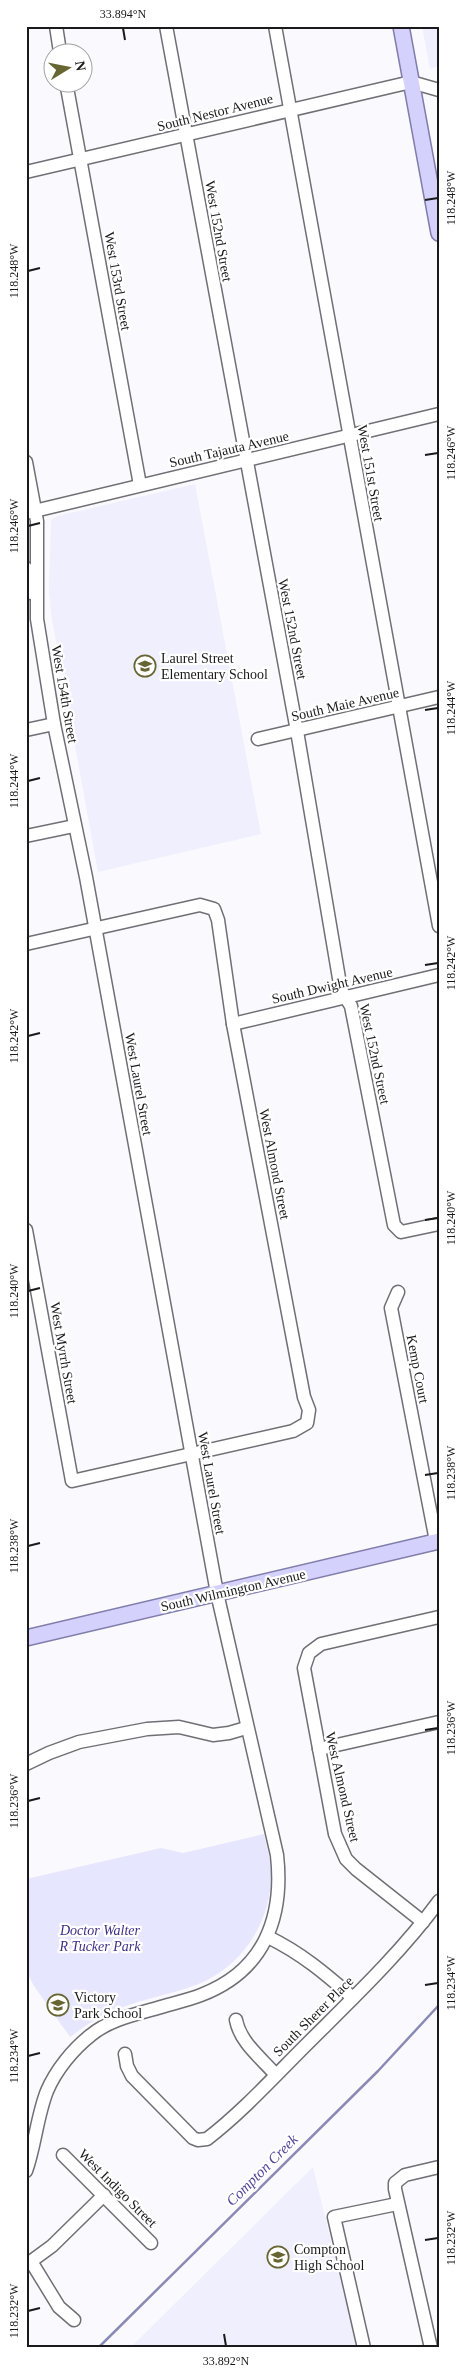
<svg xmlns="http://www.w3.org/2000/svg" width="465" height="2374" font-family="Georgia,serif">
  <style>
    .built { fill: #efeffe }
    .green { fill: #e6e6fe }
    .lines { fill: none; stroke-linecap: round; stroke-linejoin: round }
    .stream { stroke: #8b8ab5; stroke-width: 2.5 }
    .minor-casing { stroke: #6f6f75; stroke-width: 15 }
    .major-casing { stroke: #817eac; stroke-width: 18 }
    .minor { stroke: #fff; stroke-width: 12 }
    .major { stroke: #d4d2fc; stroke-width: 15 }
    .ticks { fill: none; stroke: #1a1a1c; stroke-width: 2 }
    .labels { text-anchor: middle; stroke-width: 4.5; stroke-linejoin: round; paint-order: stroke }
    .street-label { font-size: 14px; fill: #1a1a1c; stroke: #fff }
    .poi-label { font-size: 14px; fill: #1a1a1c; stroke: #fff; text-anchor: start }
    .park-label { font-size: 14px; font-style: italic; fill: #3f2f85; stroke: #fff }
    .water-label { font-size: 15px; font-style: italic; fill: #52459c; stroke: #fff }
    .neatline { fill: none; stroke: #1a1a1c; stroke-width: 2 }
    .ticks-label { font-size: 12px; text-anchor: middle; fill: #1a1a1c }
  </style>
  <rect width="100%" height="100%" fill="#fafafe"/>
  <g class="built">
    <polygon points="422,26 439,26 439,66 430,69"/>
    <polygon points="195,484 261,834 98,872 51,614 49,591 51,520 57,516"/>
    <polygon points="313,2167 357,2348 130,2348"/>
  </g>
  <path class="green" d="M264,1834C266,1846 271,1859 271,1871C273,1920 242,1968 196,1985C166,1996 131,2001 102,2016C91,2021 80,2030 70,2037L34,1986L26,1971V1879L161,1848L183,1853Z"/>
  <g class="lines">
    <polyline class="stream" points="98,2348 378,2071 439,2005"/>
    <g class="minor-casing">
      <g id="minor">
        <polyline points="56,26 60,52"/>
        <polyline points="166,26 297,731 341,990 351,1006 394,1225 401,1232 439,1224"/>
        <polyline points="275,26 439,926"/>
        <polyline points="66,82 140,485"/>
        <polyline points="26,172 411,82 439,90"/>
        <path d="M26,462L37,521V619L54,724L86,877L217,1593L277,1855C284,1918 264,1971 201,1995C188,2000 174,2003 161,2007C138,2014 110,2019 91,2035C73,2049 56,2070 47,2091C37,2116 35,2146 26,2171"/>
        <polyline points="26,513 439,414"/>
        <polyline points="26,568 31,593"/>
        <polyline points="26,730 54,724"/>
        <polyline points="258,739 439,697"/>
        <polyline points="26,836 74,826"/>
        <polyline points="26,944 200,905 214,909 218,920 233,1024 304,1397 309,1410 307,1423 293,1431 72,1481 26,1230"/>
        <polyline points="233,1024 439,975"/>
        <polyline points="398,1292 391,1308 436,1541"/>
        <polyline points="319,1749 439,1722"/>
        <polyline points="26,1764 49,1753 79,1742 147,1729 179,1727 213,1735 229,1733 246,1728"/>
        <polyline points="423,1922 356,1869 346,1859 335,1834 304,1668 309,1653 321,1644 439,1617"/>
        <path d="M268,1937C301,1953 326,1974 353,1998"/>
        <path d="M236,2020C240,2042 261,2058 276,2075"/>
        <path d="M125,2054L127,2066L132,2076L193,2138L198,2140L207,2139C242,2112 273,2078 304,2047C351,2000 400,1954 439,1901"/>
        <polyline points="63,2155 151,2243"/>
        <polyline points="32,2263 59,2307 74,2320"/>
        <polyline points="26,2265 52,2246 104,2195"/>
        <polyline points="364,2348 334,2217 397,2204"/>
        <polyline points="431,2348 395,2189 395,2183 405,2175 439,2167"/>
      </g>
    </g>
    <g class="major-casing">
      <g id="major">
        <polyline points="401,26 439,233"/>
        <polyline points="26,1638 439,1541"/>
      </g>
    </g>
    <use href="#minor" class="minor"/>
    <use href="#major" class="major"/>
  </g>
  <path class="ticks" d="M123,28L125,40M425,200L438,198M28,271L40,268M425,455L438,453M28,526L40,523M425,710L438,708M28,781L40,778M425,965L438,963M28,1036L40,1033M425,1220L438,1218M28,1291L40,1288M425,1475L438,1473M28,1546L40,1543M425,1730L438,1728M28,1801L40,1798M425,1985L438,1983M28,2056L40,2053M425,2240L438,2238M28,2311L40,2308M224,2334L226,2346"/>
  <defs>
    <g id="school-ring" transform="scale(1.125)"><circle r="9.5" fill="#fff" stroke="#676532" stroke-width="1.5"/><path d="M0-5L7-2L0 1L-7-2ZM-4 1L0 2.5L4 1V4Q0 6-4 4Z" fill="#676532"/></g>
  </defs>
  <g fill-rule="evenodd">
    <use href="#school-ring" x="145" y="666"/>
    <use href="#school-ring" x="58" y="2005"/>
    <use href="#school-ring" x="278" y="2257"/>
  </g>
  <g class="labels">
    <g class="street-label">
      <text transform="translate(215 112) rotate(-14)" y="5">South Nestor Avenue</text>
      <text transform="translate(219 231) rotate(80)" y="5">West 152nd Street</text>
      <text transform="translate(118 281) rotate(80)" y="5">West 153rd Street</text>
      <text transform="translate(229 449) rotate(-13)" y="5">South Tajauta Avenue</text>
      <text transform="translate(371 473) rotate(80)" y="5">West 151st Street</text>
      <text transform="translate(293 629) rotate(79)" y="5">West 152nd Street</text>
      <text transform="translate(65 694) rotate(80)" y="5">West 154th Street</text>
      <text transform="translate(345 704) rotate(-13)" y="5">South Maie Avenue</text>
      <text transform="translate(332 985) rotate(-13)" y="5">South Dwight Avenue</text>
      <text transform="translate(375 1054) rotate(78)" y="5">West 152nd Street</text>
      <text transform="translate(139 1084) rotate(80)" y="5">West Laurel Street</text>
      <text transform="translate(275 1164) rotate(79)" y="5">West Almond Street</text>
      <text transform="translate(64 1353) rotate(80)" y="5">West Myrrh Street</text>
      <text transform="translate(418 1369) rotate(79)" y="5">Kemp Court</text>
      <text transform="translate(212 1483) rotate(80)" y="5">West Laurel Street</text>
      <text transform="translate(233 1590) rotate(-13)" y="5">South Wilmington Avenue</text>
      <text transform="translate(343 1787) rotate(77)" y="5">West Almond Street</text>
      <text transform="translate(313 2016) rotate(-45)" y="5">South Sherer Place</text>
      <text transform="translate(118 2188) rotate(45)" y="5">West Indigo Street</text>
    </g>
    <g class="poi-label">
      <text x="161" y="663">Laurel Street<tspan x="161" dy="16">Elementary School</tspan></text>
      <text x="74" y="2002">Victory<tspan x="74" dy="16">Park School</tspan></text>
      <text x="294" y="2254">Compton<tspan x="294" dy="16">High School</tspan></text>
    </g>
    <g class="park-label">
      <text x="100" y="1935">Doctor Walter<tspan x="100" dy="16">R Tucker Park</tspan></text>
    </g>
    <g class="water-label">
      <text transform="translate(262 2170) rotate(-45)" y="5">Compton Creek</text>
    </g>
  </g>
  <rect width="465" height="2374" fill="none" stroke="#ffffff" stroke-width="55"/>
  <g transform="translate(68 68) rotate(80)"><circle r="24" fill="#ffffff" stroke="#a3a3a4"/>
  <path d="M0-4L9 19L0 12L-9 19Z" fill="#676532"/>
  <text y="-8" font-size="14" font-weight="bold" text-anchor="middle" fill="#1a1a1c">N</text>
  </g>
  <rect x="28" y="28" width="410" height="2318" class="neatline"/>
  <g class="ticks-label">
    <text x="123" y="18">33.894°N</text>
    <text transform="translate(451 198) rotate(-90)" y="4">118.248°W</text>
    <text transform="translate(14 271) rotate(-90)" y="4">118.248°W</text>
    <text transform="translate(451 453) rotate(-90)" y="4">118.246°W</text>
    <text transform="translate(14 526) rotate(-90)" y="4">118.246°W</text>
    <text transform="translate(451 708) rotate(-90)" y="4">118.244°W</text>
    <text transform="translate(14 781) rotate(-90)" y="4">118.244°W</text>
    <text transform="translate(451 963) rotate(-90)" y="4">118.242°W</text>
    <text transform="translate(14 1036) rotate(-90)" y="4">118.242°W</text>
    <text transform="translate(451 1218) rotate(-90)" y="4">118.240°W</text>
    <text transform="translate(14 1291) rotate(-90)" y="4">118.240°W</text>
    <text transform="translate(451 1473) rotate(-90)" y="4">118.238°W</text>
    <text transform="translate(14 1546) rotate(-90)" y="4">118.238°W</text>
    <text transform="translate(451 1728) rotate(-90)" y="4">118.236°W</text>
    <text transform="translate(14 1801) rotate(-90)" y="4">118.236°W</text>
    <text transform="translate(451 1983) rotate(-90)" y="4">118.234°W</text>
    <text transform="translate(14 2056) rotate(-90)" y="4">118.234°W</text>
    <text transform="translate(451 2238) rotate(-90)" y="4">118.232°W</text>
    <text transform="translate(14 2311) rotate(-90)" y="4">118.232°W</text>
    <text x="226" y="2365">33.892°N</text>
  </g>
</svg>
